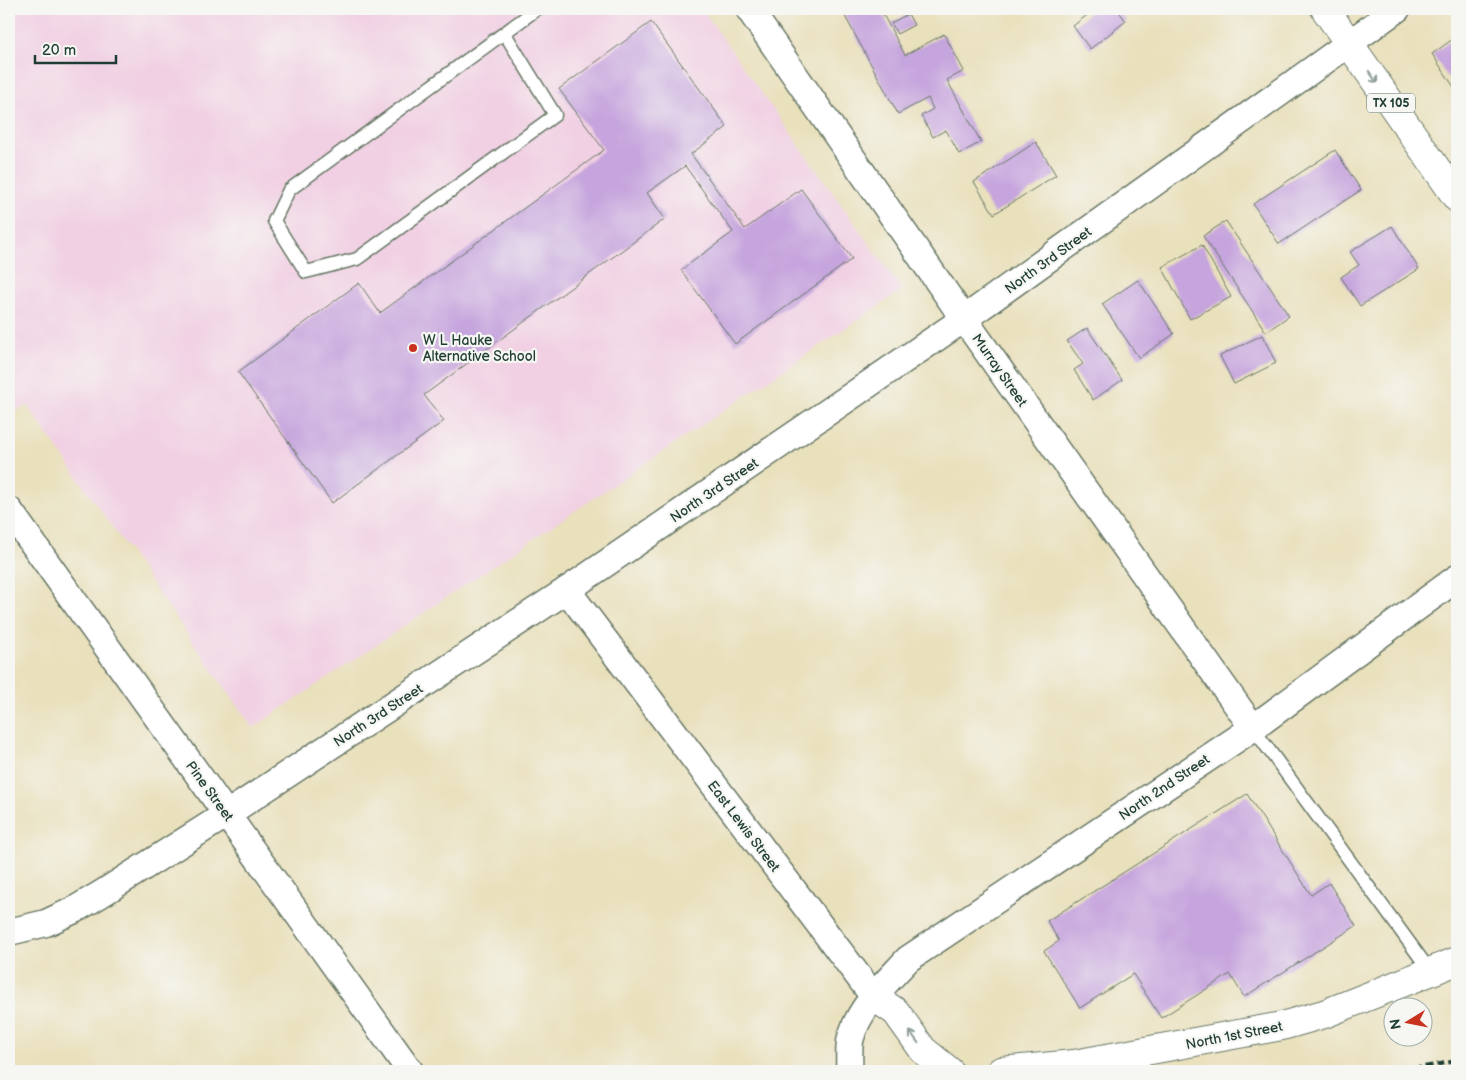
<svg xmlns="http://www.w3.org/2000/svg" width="1466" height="1080" font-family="'Balsamiq Sans',sans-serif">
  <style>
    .built { fill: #f1d0e3 }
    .building { fill: #c6a4dd }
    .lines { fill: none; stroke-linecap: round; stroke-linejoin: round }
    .service-casing { stroke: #667664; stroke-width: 15 }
    .minor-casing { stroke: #667664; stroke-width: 29 }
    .tertiary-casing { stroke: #667664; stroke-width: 30 }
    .primary-casing { stroke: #667664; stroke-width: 30 }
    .service { stroke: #fff; stroke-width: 12 }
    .minor { stroke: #fff; stroke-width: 26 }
    .tertiary { stroke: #fff; stroke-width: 28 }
    .primary { stroke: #fff; stroke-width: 28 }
    .rail { stroke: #1f3d34; stroke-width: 4; stroke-dasharray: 8 4; stroke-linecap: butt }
    .oneway { stroke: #8f9e9a }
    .poi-dot { fill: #c8321e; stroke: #f6f6f2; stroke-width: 2 }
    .labels { text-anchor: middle; stroke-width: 4.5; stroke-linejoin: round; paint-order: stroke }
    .shield { fill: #f6f6f2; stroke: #60746d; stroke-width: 1 }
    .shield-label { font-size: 12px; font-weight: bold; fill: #1f3d34 }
    .street-label { font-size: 14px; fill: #1f3d34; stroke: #f6f6f2 }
    .poi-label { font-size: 14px; fill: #1f3d34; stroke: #f6f6f2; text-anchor: start }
  </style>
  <rect width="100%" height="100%" fill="#f6f6f2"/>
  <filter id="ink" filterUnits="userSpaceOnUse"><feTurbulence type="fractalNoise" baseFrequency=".02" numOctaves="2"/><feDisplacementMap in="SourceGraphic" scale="10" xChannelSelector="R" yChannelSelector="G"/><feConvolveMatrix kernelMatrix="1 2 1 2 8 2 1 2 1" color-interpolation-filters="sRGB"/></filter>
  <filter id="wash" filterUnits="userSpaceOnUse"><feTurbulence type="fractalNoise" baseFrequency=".0096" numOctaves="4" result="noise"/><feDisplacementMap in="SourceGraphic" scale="20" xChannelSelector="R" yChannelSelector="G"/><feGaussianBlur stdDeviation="1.12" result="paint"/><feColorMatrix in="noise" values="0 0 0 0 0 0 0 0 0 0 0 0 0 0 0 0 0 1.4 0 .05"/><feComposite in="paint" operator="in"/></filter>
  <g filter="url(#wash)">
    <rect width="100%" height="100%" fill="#e9e0bc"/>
    <polygon class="built" points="9,9 702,9 902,290 253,728 27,405 9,415"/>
    <g id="blocks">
      <g class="building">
        <polygon points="841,9 880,9 905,55 944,34 964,71 947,80 981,142 959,154 946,130 933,137 921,116 933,109 928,98 898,114"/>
        <polygon points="1095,9 1117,9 1126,21 1090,49 1073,26"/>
        <polygon points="908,14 914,25 897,34 891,23"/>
        <polygon points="651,22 727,127 691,154 745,229 801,189 852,259 735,344 681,270 733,232 685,166 647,193 665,219 424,395 444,421 332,503 238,372 359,283 380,313 604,150 559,89"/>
        <polygon points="1457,36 1457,85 1454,87 1432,54"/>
        <polygon points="1036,142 1056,175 994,214 974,182"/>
        <polygon points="1335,150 1361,190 1279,244 1253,204"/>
        <polygon points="1226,221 1289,316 1266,332 1203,236"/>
        <polygon points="1392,226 1419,269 1360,306 1341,277 1359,265 1350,252"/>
        <polygon points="1202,245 1231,297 1190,319 1162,267"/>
        <polygon points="1138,280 1174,334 1139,358 1102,304"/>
        <polygon points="1087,328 1122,380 1093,400 1074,370 1083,364 1067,341"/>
        <polygon points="1262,335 1276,363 1234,384 1220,356"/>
        <polygon points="1247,794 1311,895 1329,883 1356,926 1244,997 1230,974 1161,1018 1133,974 1080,1008 1044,951 1059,941 1047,921"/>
      </g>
    </g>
  </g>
  <g filter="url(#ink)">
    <use href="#blocks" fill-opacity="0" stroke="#667664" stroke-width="1"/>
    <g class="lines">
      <g class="service-casing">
        <g id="service">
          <polyline points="505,34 555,115 357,259 306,272 274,221 289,190 537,9"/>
          <polyline points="1253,728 1430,971"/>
        </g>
      </g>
      <g class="minor-casing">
        <g id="minor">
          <polyline points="749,9 964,319 1253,728"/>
          <polyline points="9,510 410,1071"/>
          <polyline points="567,590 874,997"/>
          <polyline points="9,932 46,923 74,910 101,894 227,814 567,590 964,319 1397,9"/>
          <path d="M849,1071C850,1061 848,1047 851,1037C860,1006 887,982 908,959L1253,728L1457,578"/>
        </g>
      </g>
      <g class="tertiary-casing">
        <g id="tertiary">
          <polyline points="874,997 896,1012 923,1050 949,1071"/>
          <polyline points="1001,1071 1074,1064 1282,1026 1324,1014 1457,961"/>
        </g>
      </g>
      <g class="primary-casing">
        <polyline id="primary" points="1325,9 1457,198"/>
      </g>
      <use href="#service" class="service"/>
      <use href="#minor" class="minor"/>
      <use href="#tertiary" class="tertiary"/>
      <use href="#primary" class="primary"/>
      <polyline class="rail" points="1401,1071 1457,1061"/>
    </g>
    <defs><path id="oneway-shaft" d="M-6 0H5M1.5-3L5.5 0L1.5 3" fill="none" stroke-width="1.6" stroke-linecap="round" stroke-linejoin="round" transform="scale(1.25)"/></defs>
    <g class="oneway">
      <use href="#oneway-shaft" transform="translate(1373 77) rotate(55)"/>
      <use href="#oneway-shaft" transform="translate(914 1037) rotate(-126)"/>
    </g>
  </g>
  <circle class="poi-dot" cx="413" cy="348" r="5"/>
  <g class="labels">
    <rect class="shield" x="1367" y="93.5" width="48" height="19" rx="4"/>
    <g class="shield-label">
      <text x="1391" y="107">TX 105</text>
    </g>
    <g class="street-label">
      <text transform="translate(1048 260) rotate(-36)" y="5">North 3rd Street</text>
      <text transform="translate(1000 370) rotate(55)" y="5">Murray Street</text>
      <text transform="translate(714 490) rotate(-34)" y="5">North 3rd Street</text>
      <text transform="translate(378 715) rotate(-33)" y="5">North 3rd Street</text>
      <text transform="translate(1164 787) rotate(-34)" y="5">North 2nd Street</text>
      <text transform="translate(210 791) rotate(54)" y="5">Pine Street</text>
      <text transform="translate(744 826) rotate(53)" y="5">East Lewis Street</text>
      <text transform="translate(1234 1035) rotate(-11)" y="5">North 1st Street</text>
    </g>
    <g class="poi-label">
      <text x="423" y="345">W L Hauke<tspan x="423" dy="16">Alternative School</tspan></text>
    </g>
  </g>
  <rect width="1466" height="1080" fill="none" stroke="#f6f6f2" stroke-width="30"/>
  <g transform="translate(1408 1022) rotate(260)"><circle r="24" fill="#f6f6f2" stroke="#a0aca6"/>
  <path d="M0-4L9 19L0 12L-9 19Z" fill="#c8321e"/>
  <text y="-8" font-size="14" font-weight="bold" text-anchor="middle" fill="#1f3d34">N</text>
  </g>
  <path d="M35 55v8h81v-8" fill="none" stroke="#1f3d34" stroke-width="2.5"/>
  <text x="42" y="55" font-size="15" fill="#1f3d34" stroke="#f6f6f2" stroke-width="4" paint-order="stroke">20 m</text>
</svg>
